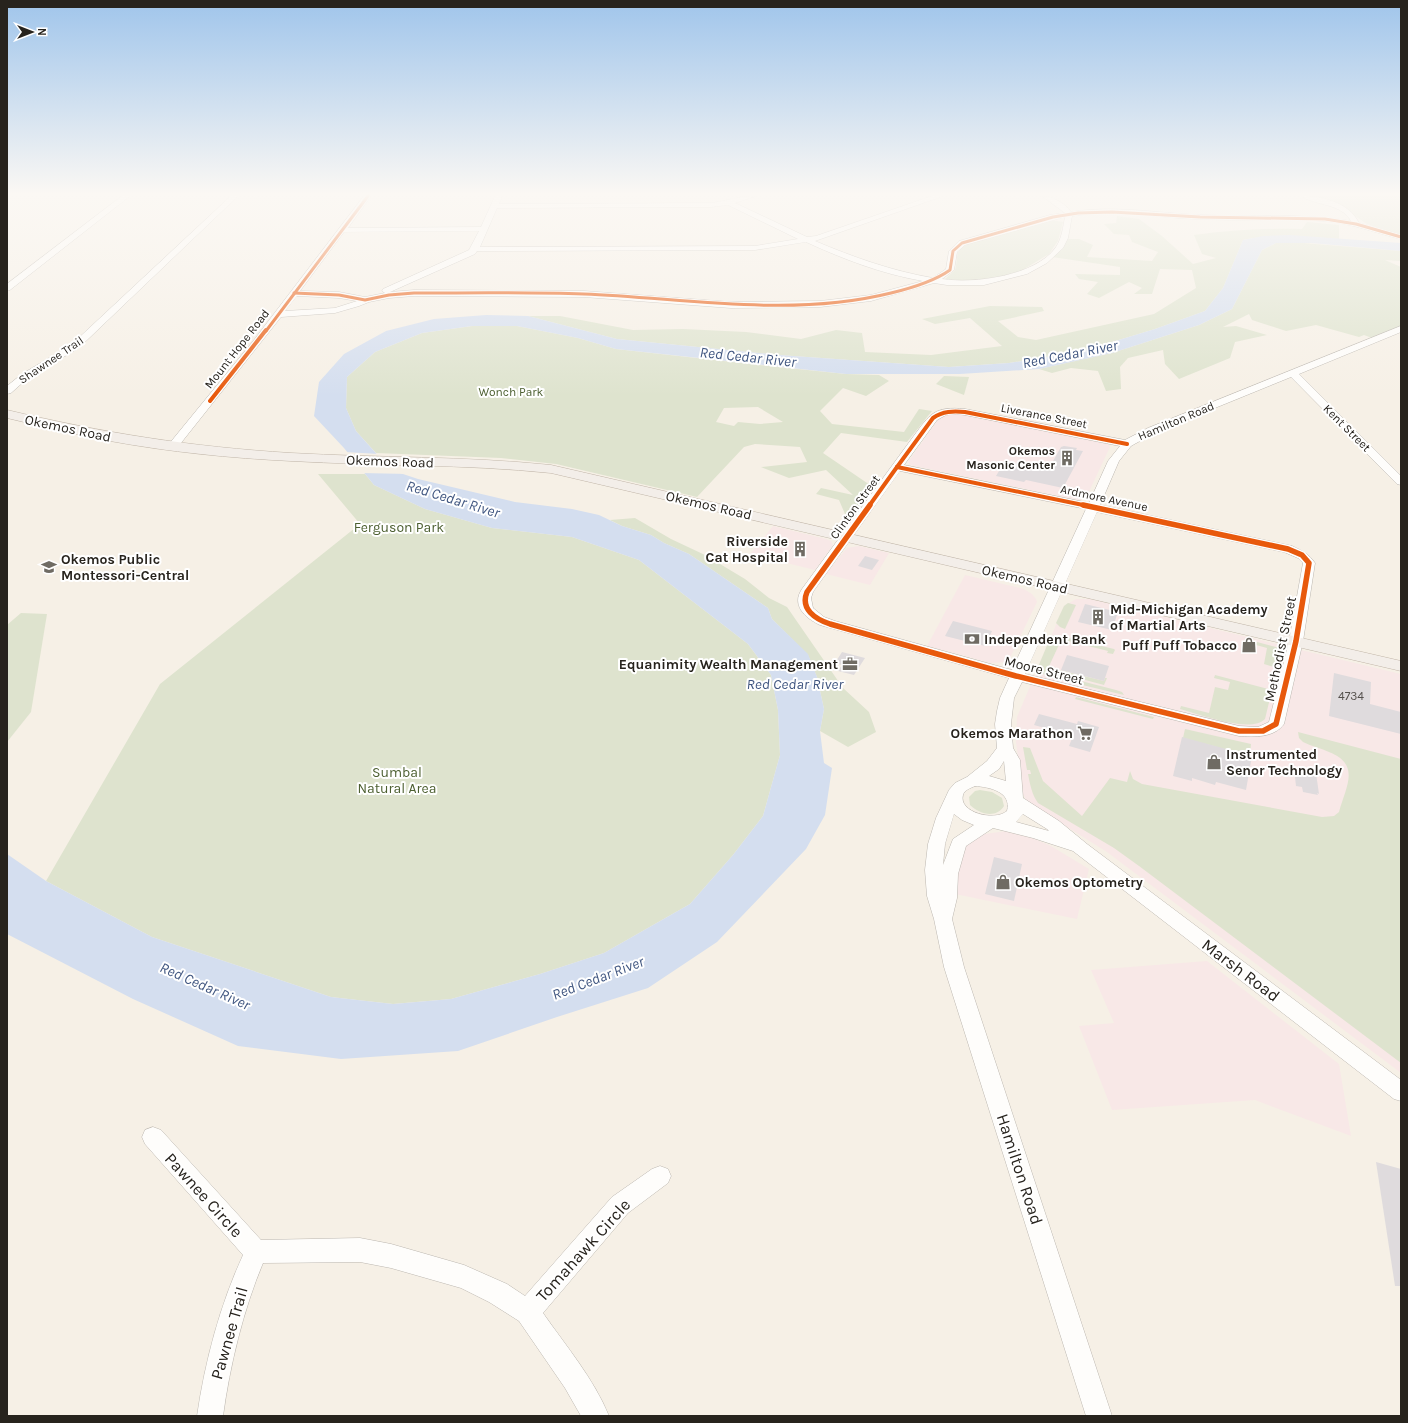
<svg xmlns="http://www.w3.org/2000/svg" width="1408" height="1423" font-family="Karla,sans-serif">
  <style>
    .commercial { fill: #f8e8e7 }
    .green { fill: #dee3ce; fill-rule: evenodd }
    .water { fill: #d4deef }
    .pier { fill: #f6f0e6 }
    .building { fill: #dfdbdd }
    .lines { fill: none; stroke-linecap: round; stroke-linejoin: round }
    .minor-casing { stroke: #bcb7b0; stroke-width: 1 }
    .major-casing { stroke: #c0b5a8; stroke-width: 1 }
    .minor { fill: #fefdfb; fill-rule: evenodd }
    .major { fill: #f3eee9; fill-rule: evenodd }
    .cycleway-far2-casing { stroke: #fff; stroke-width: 4.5 }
    .cycleway-far1-casing { stroke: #fff; stroke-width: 5.5 }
    .cycleway-casing { stroke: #fff; stroke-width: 8 }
    .cycleway-far2 { stroke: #e8590c; stroke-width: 3 }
    .cycleway-far1 { stroke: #e8590c; stroke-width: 4 }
    .cycleway { stroke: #e8590c; stroke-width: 5.5 }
    .labels { text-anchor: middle; stroke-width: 4; stroke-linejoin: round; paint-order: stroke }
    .far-street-label { font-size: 12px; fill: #27231d; stroke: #fff }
    .far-park-label { font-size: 12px; fill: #4c5f30; stroke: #fff }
    .far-poi-label { font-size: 12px; font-weight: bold; fill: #27231d; stroke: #fff; text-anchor: end }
    .number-label { font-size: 12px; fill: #55514d }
    .street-label { font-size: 14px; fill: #27231d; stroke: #fff }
    .park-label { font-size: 14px; fill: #4c5f30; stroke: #fff }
    .poi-label { font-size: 14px; font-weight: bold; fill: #27231d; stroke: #fff; text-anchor: start }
    .water-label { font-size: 15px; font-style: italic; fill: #405680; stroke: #fff }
    .near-street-label { font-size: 17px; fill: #27231d; stroke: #fff }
  </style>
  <rect width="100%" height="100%" fill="#f6f0e6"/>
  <g class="commercial">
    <polygon points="957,413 1108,443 1110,447 1086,498 1078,500 910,465 908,462 940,417"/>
    <polygon points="773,526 826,539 831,541 833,545 815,570 750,554"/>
    <polygon points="859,546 889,553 870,585 826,574 847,548"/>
    <polygon points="965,575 1024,589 1032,594 1036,599 1037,602 1010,658 1005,662 991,663 927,646"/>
    <polygon points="1076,599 1090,599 1401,674 1401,1073 1107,852 1056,820 1026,800 1023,794 1016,742 1017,717 1064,606"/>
    <polygon points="1007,831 1030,837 1051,846 1089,869 1077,919 955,894 956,879 965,847 976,838 984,834"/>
    <polygon points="1207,961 1339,1064 1351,1136 1255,1100 1112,1110 1079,1026 1114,1023 1091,970"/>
  </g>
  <g class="green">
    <polygon points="1309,196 1401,196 1401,236 1367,224 1343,208"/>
    <path d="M1117,216L1139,219L1162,236L1193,264L1216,258L1202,254L1194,235C1230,230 1266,228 1302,229L1307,222L1339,225V239C1307,237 1275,233 1243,240L1223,288L1205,311L1155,329L1079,352L1009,363L949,367L779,355L617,339L528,316H560L633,330L683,329L746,332L801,339L836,330L862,333L865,352L931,355L1002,346L970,318L935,324L922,319L990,306L1042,307L1044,311L998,321L1018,337L1036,340L1154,314L1196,288L1192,270L1160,269L1152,294H1134L1142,288L1129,282L1099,298L1087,294L1098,282L1079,279L1075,274L1120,275V267L1052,257L1068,239H1079L1093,245L1087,257L1152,261L1158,252L1132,242L1129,235L1114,234L1104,224L1116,223Z"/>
    <path d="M1051,220L1063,222L1058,241L1049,254L1021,271L981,282L945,279L955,270C959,256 953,253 967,244Z"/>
    <polygon points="1291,242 1401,251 1401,261 1385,260 1401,267 1401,326 1372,338 1364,335 1359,337 1316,325 1286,331 1252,320 1249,314 1223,327 1236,326 1267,335 1235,342 1230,358 1179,379 1165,364 1163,350 1128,358 1120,367 1121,389 1106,391 1098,371 1071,368 1052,373 1039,369 1112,353 1199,325 1232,309 1262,250 1276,243"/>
    <path d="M472,326H517L578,338L616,349L769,366L846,374L879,375L889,381L866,396L843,388L820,411L832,424L904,432L919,409L932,411L907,442L841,433L823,453L870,485L855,515L845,514L839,500L816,494L821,488L853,495L826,470L789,478L761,467L807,462L800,447L755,444L744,447L697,497L556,464L501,458L376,453L356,431L346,408L347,377L375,352L422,333ZM758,407L783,422L760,424L738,422L734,426L716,422L724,408Z"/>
    <polygon points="944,376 969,377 964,395 936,384"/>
    <polygon points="318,474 365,474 374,485 425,509 492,528 572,537 639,560 748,644 771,675 778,710 780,755 763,816 733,855 690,904 604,953 540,974 451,999 393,1004 331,997 152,937 46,881 160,684 360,524"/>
    <polygon points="635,518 671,539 705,555 745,579 769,598 787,607 843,688 869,712 876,732 848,747 820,731 824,709 817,677 808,655 772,619 768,608 689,554 664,543 651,535 622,526 610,520"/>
    <polygon points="1068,603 1076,605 1065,629 1060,627 1056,623 1064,606"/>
    <polygon points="21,613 47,614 31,712 7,742 7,625"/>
    <polygon points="1055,635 1063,636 1045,675 1039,671 1038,667 1051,636"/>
    <polygon points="1065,637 1114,649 1115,650 1113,654 1107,653 1108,651 1064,640"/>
    <polygon points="1257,642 1280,648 1277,668 1264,664 1267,648 1256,645"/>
    <polygon points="1052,668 1104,681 1105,678 1107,678 1104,685 1051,671"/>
    <polygon points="1050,673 1116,690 1122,692 1124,695 1049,677"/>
    <path d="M1215,675L1272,690L1265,719C1251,734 1198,714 1180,709L1181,706L1209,713L1215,687L1228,690L1230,682L1214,678Z"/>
    <polygon points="1076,697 1154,717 1153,719 1075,699"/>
    <polygon points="1185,729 1251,744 1250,756 1183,738"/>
    <path d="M1298,732L1401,759V1063L1139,866L1114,848L1038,803C1032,795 1030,784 1028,774H1031L1030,770H1027L1023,747L1030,748L1043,781L1082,816L1110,778L1127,782L1130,771L1133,779L1142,784L1322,817L1334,816L1339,812C1346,786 1361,765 1329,752C1320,748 1311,746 1303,742L1299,738Z"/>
    <path d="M980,790L992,792L1002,798L1004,806C996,819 979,814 970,805L969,797L975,791Z"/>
  </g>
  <polygon class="water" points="1289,235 1401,243 1401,251 1311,243 1276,243 1262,250 1232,309 1199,325 1112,353 1039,369 960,374 846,374 616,349 578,338 517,326 472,326 422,333 375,352 347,377 346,408 356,431 391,470 418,479 515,502 572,509 599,515 622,526 651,535 664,543 689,554 768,608 772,619 808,654 817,677 824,709 820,731 824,763 832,768 825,815 806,849 717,942 648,988 557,1017 458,1051 341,1059 238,1046 133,999 7,934 7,854 46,881 152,937 331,997 393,1004 451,999 540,974 604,953 690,904 733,855 763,816 780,755 778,710 771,675 748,644 639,560 572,537 492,528 425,509 374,485 344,448 314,416 319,382 344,354 386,331 434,319 486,315 528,316 617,339 779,355 949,367 1009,363 1079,352 1155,329 1205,311 1223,288 1243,240 1263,236"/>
  <polygon class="pier" points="345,452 379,454 393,468 409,474 361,473"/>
  <g class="building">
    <polygon points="1064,446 1077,448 1076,450 1083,451 1063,488 1026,480 1024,482 996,476 1005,461 1048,470 1061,447"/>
    <polygon points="865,556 879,560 872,570 858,566"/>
    <polygon points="1085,604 1118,612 1112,630 1078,622"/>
    <polygon points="953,621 992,631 985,646 945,636"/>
    <polygon points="842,652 865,658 854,675 838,671 842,665 835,663"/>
    <polygon points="1067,655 1109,666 1104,681 1061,670"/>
    <polygon points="1334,673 1371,682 1370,704 1401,712 1401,734 1329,716"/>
    <polygon points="1039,714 1077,724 1078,721 1099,727 1090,752 1069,746 1073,736 1034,725"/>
    <polygon points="1182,737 1252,756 1246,790 1216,782 1215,785 1192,778 1192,781 1173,776"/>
    <polygon points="1294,769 1316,773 1319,794 1317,793 1318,795 1303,792 1302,787 1296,786"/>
    <polygon points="994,857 1022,864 1014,901 985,894"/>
    <polygon points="1376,1162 1401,1169 1401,1286 1395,1286"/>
  </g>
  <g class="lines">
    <g class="minor-casing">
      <g id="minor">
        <polygon points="122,196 130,196 10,290 7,291 7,284"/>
        <polygon points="231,196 238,196 85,342 77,349 28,378 11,393 7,394 7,386 22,374 71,345"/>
        <path d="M364,196H371L348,228L481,227L495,196H502L499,204L711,203C726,201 741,196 756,196L735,203L807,237L816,236L932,196H943L815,241C853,257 892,271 933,278L946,269L949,251L959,241L1050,215L1065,213L1042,196C1052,196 1065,203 1071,212C1113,205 1157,213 1199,215C1250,217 1301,213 1351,221C1341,203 1316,206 1301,196C1321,196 1349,202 1359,223L1401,235V239C1376,233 1351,223 1324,221C1283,218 1241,221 1200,219C1158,218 1114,209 1072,216L1068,238L1063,248L1047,263L1027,274L984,285H947L934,283L871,301L820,307L731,308L584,297L414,296L389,298L369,302L359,306L335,313L281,317L177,448H169L168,446L169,444L254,340ZM728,205L798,239L755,246L480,247L497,208L711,207ZM1065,217C1063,227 1062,238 1056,247C1036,276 974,284 942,279L954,270L957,252L965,245ZM479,231L469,250L383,289L382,291L385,293L365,297L339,292L300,291L344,232ZM806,242C843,259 882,274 923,281L871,295L820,301L731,302L584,291L414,290L390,292L475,254L477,251L755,250ZM297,296L339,298L357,301L335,308L285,311Z"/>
        <path d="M1401,326V332L1299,374L1401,476V485L1397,484L1291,377L1156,432L1131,446L1119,461L1100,505L1292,546C1302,551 1309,554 1315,563L1303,641L1284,724C1274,738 1254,737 1239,736L1022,682L1014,698L1011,724L1013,748L1020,760L1023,798L1059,821L1087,844L1401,1080V1101L1394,1099L1073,851L1033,838L993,828L966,846L958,874L957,898L952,919L964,967L1112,1416H1086L944,967L934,919L927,896L925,870L928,844L936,818L949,790L955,783L967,777L987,761L997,748L995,724L997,711L1000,698L1009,678L820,625C805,618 791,605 802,589L913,437C930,414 934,406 965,409L1125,440L1148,428ZM957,414L965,415L1120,446L1108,461L1089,503L904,465L937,420L946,415ZM900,471L1086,509L1012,670L835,621L824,617L813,608L811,598L813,592ZM1097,512L1284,552L1298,558L1303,563L1289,641L1269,722L1258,727L1239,726L1025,674ZM1004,761L1006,781L989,776L999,769ZM975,786C990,787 1012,792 1007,811C994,822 958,812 963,795C964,790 971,788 975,786ZM954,814L962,820L974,825L953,839L943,865L945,844ZM1023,814L1047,829L1049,831L1016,822Z"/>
        <path d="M153,1127L161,1130L261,1240L360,1238L391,1244L464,1265L507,1284L525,1296L612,1197L652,1169L660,1166L668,1169L671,1176L668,1183L628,1213L543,1313C566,1346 594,1379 609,1416H581L565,1388L519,1321L489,1302L461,1288L391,1268L360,1262L263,1263C243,1311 230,1365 223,1416H197C205,1361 220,1305 243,1255L145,1144L142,1137L145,1130Z"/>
      </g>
    </g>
    <g class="major-casing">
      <path id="major" d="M7,410C103,433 192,447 291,453C378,458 465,456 551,465L1401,661V671L551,473C464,464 378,466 291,461C230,458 170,452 110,441C76,435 41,426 7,418Z"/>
    </g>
    <use href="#minor" class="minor"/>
    <use href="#major" class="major"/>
    <g class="cycleway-far2-casing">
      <g id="cycleway-far2">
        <path d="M294,293L339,295L365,300L389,295L414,293C470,293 527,292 584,294C686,298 790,318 891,293C912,288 933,282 950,270L953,251L962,243L1053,217L1078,213L1112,212L1200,217L1325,219L1356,224L1401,237"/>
        <polyline points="266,331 368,196"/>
      </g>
    </g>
    <g class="cycleway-far1-casing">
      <g id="cycleway-far1">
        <polyline points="210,401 266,330"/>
        <polyline points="897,467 1088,506"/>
        <path d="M897,467L933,418C943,411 953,411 965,412L1127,444"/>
        <polyline points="869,506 897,467"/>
      </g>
    </g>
    <g class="cycleway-casing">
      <path id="cycleway" d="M870,505L807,592C800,609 815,619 830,624L1016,676L1239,731H1263L1276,724L1296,641L1309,563L1302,555L1288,549L1083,505"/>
    </g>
    <use href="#cycleway-far2" class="cycleway-far2"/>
    <use href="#cycleway-far1" class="cycleway-far1"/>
    <use href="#cycleway" class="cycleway"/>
  </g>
  <linearGradient id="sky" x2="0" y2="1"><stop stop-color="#a0c5eb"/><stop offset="0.49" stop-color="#fbf8f4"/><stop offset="1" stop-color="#fbf8f4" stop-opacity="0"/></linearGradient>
  <rect width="1408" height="396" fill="url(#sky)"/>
  <defs>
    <g id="building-bare" transform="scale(1.2)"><path d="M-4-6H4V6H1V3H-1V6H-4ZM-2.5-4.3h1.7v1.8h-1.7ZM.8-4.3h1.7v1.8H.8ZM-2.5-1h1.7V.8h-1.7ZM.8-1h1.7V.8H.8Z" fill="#6f6b63" stroke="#fff" stroke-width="2.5" paint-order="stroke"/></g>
    <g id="school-bare" transform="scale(1.2)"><path d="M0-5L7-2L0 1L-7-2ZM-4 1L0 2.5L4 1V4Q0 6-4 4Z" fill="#6f6b63" stroke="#fff" stroke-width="2.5" paint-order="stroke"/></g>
    <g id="bank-bare" transform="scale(1.2)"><path d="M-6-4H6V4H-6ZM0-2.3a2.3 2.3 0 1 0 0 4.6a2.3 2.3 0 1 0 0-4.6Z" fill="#6f6b63" stroke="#fff" stroke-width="2.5" paint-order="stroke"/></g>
    <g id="shop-bare" transform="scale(1.2)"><path d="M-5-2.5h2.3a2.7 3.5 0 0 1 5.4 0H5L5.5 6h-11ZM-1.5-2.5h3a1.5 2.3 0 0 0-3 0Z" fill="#6f6b63" stroke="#fff" stroke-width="2.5" paint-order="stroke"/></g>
    <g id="office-bare" transform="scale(1.2)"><path d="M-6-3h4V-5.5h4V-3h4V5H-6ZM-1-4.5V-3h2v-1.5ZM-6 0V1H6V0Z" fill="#6f6b63" stroke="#fff" stroke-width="2.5" paint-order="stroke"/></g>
    <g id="supermarket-bare" transform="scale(1.2)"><path d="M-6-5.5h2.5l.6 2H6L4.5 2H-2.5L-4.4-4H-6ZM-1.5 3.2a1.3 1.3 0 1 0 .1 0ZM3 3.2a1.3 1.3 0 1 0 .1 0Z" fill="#6f6b63" stroke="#fff" stroke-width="2.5" paint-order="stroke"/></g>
  </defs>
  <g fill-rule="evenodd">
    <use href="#building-bare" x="1067" y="458"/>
    <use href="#building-bare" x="800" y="549"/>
    <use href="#school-bare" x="49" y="567"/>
    <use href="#building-bare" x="1098" y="617"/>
    <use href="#bank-bare" x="972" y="639"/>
    <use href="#shop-bare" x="1249" y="645"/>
    <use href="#office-bare" x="850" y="664"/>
    <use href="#supermarket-bare" x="1085" y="733"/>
    <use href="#shop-bare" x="1214" y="762"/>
    <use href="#shop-bare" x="1003" y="882"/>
  </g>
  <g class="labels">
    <g class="far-street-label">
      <text transform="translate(237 349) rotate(-52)" y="4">Mount Hope Road</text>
      <text transform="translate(51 360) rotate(-34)" y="4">Shawnee Trail</text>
      <text transform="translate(1044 416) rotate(11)" y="4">Liverance Street</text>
      <text transform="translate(1176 421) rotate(-23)" y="4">Hamilton Road</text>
      <text transform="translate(1347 428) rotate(45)" y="4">Kent Street</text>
      <text transform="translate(1104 498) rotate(12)" y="4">Ardmore Avenue</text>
      <text transform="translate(855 507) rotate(-54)" y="4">Clinton Street</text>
    </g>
    <g class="far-park-label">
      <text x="511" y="396">Wonch Park</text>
    </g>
    <g class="far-poi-label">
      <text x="1055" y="455">Okemos<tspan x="1055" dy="14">Masonic Center</tspan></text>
    </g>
    <g class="number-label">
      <text x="1351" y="700">4734</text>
    </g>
    <g class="street-label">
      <text transform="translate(68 428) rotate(12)" y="5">Okemos Road</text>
      <text transform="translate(390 461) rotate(2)" y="5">Okemos Road</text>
      <text transform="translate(709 505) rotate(13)" y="5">Okemos Road</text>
      <text transform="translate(1025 579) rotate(13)" y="5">Okemos Road</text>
      <text transform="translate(1280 649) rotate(-78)" y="5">Methodist Street</text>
      <text transform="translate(1044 670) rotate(14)" y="5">Moore Street</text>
    </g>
    <g class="park-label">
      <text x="399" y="532">Ferguson Park</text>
      <text x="397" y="777">Sumbal<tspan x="397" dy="16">Natural Area</tspan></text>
    </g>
    <g class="poi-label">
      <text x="788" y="546" text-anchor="end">Riverside<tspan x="788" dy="16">Cat Hospital</tspan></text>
      <text x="61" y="564">Okemos Public<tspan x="61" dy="16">Montessori-Central</tspan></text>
      <text x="1110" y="614">Mid-Michigan Academy<tspan x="1110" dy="16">of Martial Arts</tspan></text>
      <text x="984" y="644">Independent Bank</text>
      <text x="1237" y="650" text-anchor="end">Puff Puff Tobacco</text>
      <text x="838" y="669" text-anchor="end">Equanimity Wealth Management</text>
      <text x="1073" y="738" text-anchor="end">Okemos Marathon</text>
      <text x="1226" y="759">Instrumented<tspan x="1226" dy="16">Senor Technology</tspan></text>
      <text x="1015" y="887">Okemos Optometry</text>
    </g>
    <g class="water-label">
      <text transform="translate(1070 354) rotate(-11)" y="5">Red Cedar River</text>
      <text transform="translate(748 357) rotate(6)" y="5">Red Cedar River</text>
      <text transform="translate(453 499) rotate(17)" y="5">Red Cedar River</text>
      <text x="795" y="689">Red Cedar River</text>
      <text transform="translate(598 978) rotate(-21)" y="5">Red Cedar River</text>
      <text transform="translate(205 986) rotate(24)" y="5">Red Cedar River</text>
    </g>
    <g class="near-street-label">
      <text transform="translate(1241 970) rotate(37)" y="6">Marsh Road</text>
      <text transform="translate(1020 1169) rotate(72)" y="6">Hamilton Road</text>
      <text transform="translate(204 1195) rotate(48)" y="6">Pawnee Circle</text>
      <text transform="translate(583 1250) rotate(-48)" y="6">Tomahawk Circle</text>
      <text transform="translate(229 1333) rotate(-74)" y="6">Pawnee Trail</text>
    </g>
  </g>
  <rect width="1408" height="1423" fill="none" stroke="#27231d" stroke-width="16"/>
  <g transform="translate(32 32) rotate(90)" stroke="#ffffff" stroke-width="3" paint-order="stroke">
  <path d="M0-3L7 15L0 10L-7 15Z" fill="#27231d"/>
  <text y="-6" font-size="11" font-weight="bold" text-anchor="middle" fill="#27231d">N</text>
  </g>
</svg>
